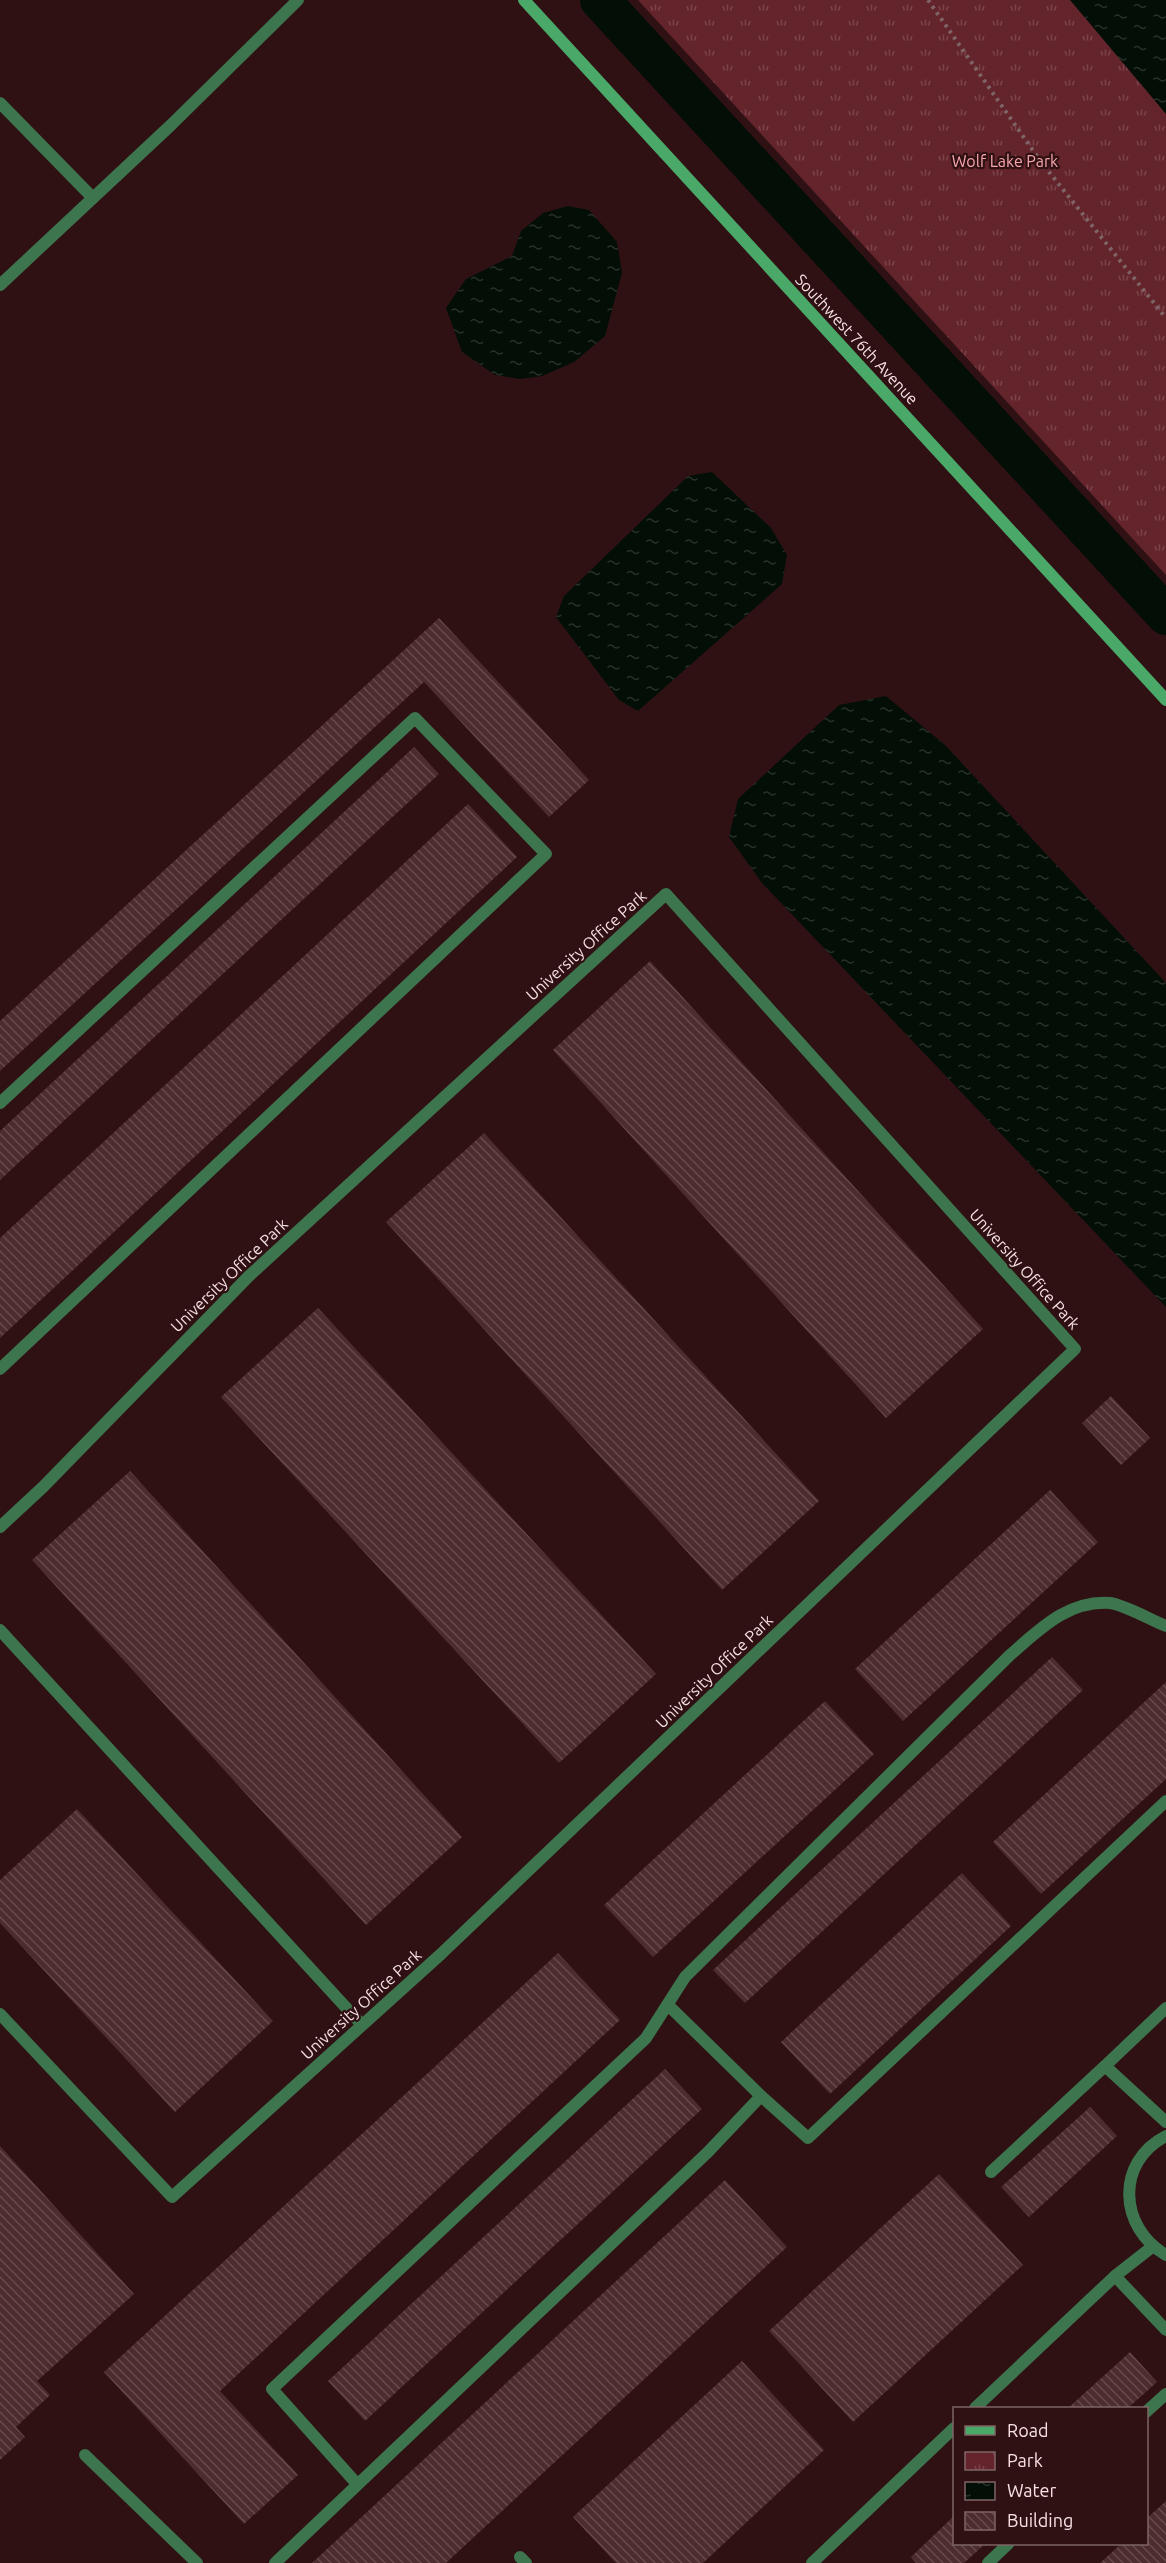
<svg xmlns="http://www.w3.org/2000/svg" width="1166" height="2563" font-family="Ubuntu,sans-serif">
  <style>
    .park { fill: url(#park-tufts) }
    .water { fill: url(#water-ripples) }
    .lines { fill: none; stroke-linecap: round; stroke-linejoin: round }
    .canal { stroke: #030e06; stroke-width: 40 }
    .building { fill: url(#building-back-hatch) }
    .path { stroke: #7f6467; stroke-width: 4; stroke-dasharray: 3 4.5; stroke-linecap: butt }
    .lane { stroke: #3d754e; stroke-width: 12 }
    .street { stroke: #3d754e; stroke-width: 12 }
    .secondary { stroke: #4aa869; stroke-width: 12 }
    .labels { text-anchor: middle; stroke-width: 4.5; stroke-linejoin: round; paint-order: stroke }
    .park-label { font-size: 16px; fill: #f7a6ac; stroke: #2f1114 }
    .street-label { font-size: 16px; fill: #f7e1e2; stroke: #2f1114 }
  </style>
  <defs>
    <pattern id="park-tufts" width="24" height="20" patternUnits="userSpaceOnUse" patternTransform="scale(1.5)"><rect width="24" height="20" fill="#64242c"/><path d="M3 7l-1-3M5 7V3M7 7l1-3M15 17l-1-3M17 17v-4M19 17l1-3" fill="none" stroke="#7b444a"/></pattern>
    <pattern id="water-ripples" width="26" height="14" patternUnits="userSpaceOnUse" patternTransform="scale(1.5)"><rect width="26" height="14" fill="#030e06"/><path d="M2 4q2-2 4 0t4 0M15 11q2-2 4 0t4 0" fill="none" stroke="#28312a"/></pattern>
    <pattern id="building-back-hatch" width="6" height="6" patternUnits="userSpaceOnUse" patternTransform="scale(1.5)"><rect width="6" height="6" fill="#4d2c2e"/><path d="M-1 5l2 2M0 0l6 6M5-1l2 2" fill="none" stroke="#674a4c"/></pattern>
  </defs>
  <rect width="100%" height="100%" fill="#2f1114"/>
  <polygon class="park" points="638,0 1166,0 1166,575"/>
  <g class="water">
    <polygon points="1070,0 1166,0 1166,114"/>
    <polygon points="568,206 589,210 617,242 622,273 605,336 574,362 542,376 520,379 495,375 462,352 446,308 466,279 512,256 521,231 543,213"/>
    <polygon points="712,472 771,528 787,555 782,584 638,711 619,700 556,617 564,596 688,476"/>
    <polygon points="886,696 945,745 1166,983 1166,1307 762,883 729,837 738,799 839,705"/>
  </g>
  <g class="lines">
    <polyline class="canal" points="600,0 1166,615"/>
  </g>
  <g class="building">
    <polygon points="439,618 589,780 549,817 424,682 0,1071 0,1021"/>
    <polygon points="414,747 439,774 0,1180 0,1131"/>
    <polygon points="468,804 517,857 0,1338 0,1238"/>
    <polygon points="650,961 983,1329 886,1418 553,1050"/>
    <polygon points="484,1133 819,1501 722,1590 386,1222"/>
    <polygon points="318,1308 656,1674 559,1763 221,1397"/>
    <polygon points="1111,1396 1150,1438 1121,1465 1082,1423"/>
    <polygon points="130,1471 462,1837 366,1925 32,1560"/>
    <polygon points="1050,1490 1098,1542 903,1721 855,1669"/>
    <polygon points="1052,1657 1083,1690 745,2003 713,1970"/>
    <polygon points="1166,1682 1166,1779 1041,1894 993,1842"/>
    <polygon points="825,1701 874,1754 653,1957 604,1905"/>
    <polygon points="77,1809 273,2021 175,2112 0,1923 0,1880"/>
    <polygon points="962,1873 1011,1926 830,2094 781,2042"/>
    <polygon points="558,1953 620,2020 220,2391 298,2475 244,2524 104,2372"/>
    <polygon points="665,2069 702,2109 365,2421 328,2381"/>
    <polygon points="1090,2107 1117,2136 1029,2217 1001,2187"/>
    <polygon points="0,2146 134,2294 37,2381 50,2395 16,2427 25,2437 0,2460"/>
    <polygon points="939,2174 1023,2265 853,2422 769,2331"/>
    <polygon points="725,2180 787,2247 446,2563 312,2563"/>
    <polygon points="1130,2352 1157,2382 1128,2408 1068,2408"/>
    <polygon points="742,2361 824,2450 703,2563 616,2563 573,2517"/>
    <polygon points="1166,2501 1166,2563 1100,2563 1121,2544 1146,2544 1146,2519"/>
    <polygon points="954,2516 954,2544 985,2544 964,2563 916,2563 911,2557"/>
  </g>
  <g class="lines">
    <polyline class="path" points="928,0 1041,162 1166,318"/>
    <g class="lane">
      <polyline points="0,103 93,198"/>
      <polyline points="0,285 171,125 298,0"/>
      <polyline points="0,1103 415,718 546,854 0,1369"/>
      <polyline points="0,1630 362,2025"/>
      <polyline points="668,2005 761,2096"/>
      <polyline points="1105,2066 1166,2008"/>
      <path d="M1166,2136C1115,2162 1119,2228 1166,2255"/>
      <polyline points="991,2172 1105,2066 1166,2122"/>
      <polyline points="1115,2276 1152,2247"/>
      <polyline points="975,2408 1115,2276 1166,2330"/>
      <polyline points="1146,2412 1166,2394"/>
      <polyline points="85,2455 197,2563"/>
      <path d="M357,2484L272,2389L646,2038L685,1977L1010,1655C1040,1629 1068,1600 1110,1603C1125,1605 1151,1620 1166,1626"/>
      <polyline points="520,2557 526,2563"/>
      <polyline points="275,2563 708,2152 761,2096 808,2138 1166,1801"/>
      <polyline points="812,2563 954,2428"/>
      <polyline points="988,2563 1008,2544"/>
    </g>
    <polyline class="street" points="0,1527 43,1487 249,1276 666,894 1075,1349 441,1954 172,2197 0,2014"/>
    <polyline class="secondary" points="524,0 1166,700"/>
  </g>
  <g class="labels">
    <g class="park-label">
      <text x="1005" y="167">Wolf Lake Park</text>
    </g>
    <g class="street-label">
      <text transform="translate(857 339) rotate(47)" y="6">Southwest 76th Avenue</text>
      <text transform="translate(586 945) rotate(-42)" y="6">University Office Park</text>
      <text transform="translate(1025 1269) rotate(48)" y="6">University Office Park</text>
      <text transform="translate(229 1275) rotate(-44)" y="6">University Office Park</text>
      <text transform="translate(714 1671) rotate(-44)" y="6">University Office Park</text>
      <text transform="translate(361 2004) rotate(-42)" y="6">University Office Park</text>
    </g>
  </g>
  <rect x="953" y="2407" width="195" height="138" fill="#2f1114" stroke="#7f6466" stroke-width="1.5"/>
  <rect x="965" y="2426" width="30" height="9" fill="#4aa869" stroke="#7f6466" stroke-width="1.5"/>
  <text x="1007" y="2437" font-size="18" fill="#f7e1e2">Road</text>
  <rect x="965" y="2452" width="30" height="18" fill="url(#park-tufts)" stroke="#7f6466" stroke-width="1.5"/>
  <text x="1007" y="2467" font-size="18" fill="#f7e1e2">Park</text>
  <rect x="965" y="2482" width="30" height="18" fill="url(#water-ripples)" stroke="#7f6466" stroke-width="1.5"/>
  <text x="1007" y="2497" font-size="18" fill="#f7e1e2">Water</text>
  <rect x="965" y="2512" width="30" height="18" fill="url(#building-back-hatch)" stroke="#7f6466" stroke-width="1.5"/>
  <text x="1007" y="2527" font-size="18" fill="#f7e1e2">Building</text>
</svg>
